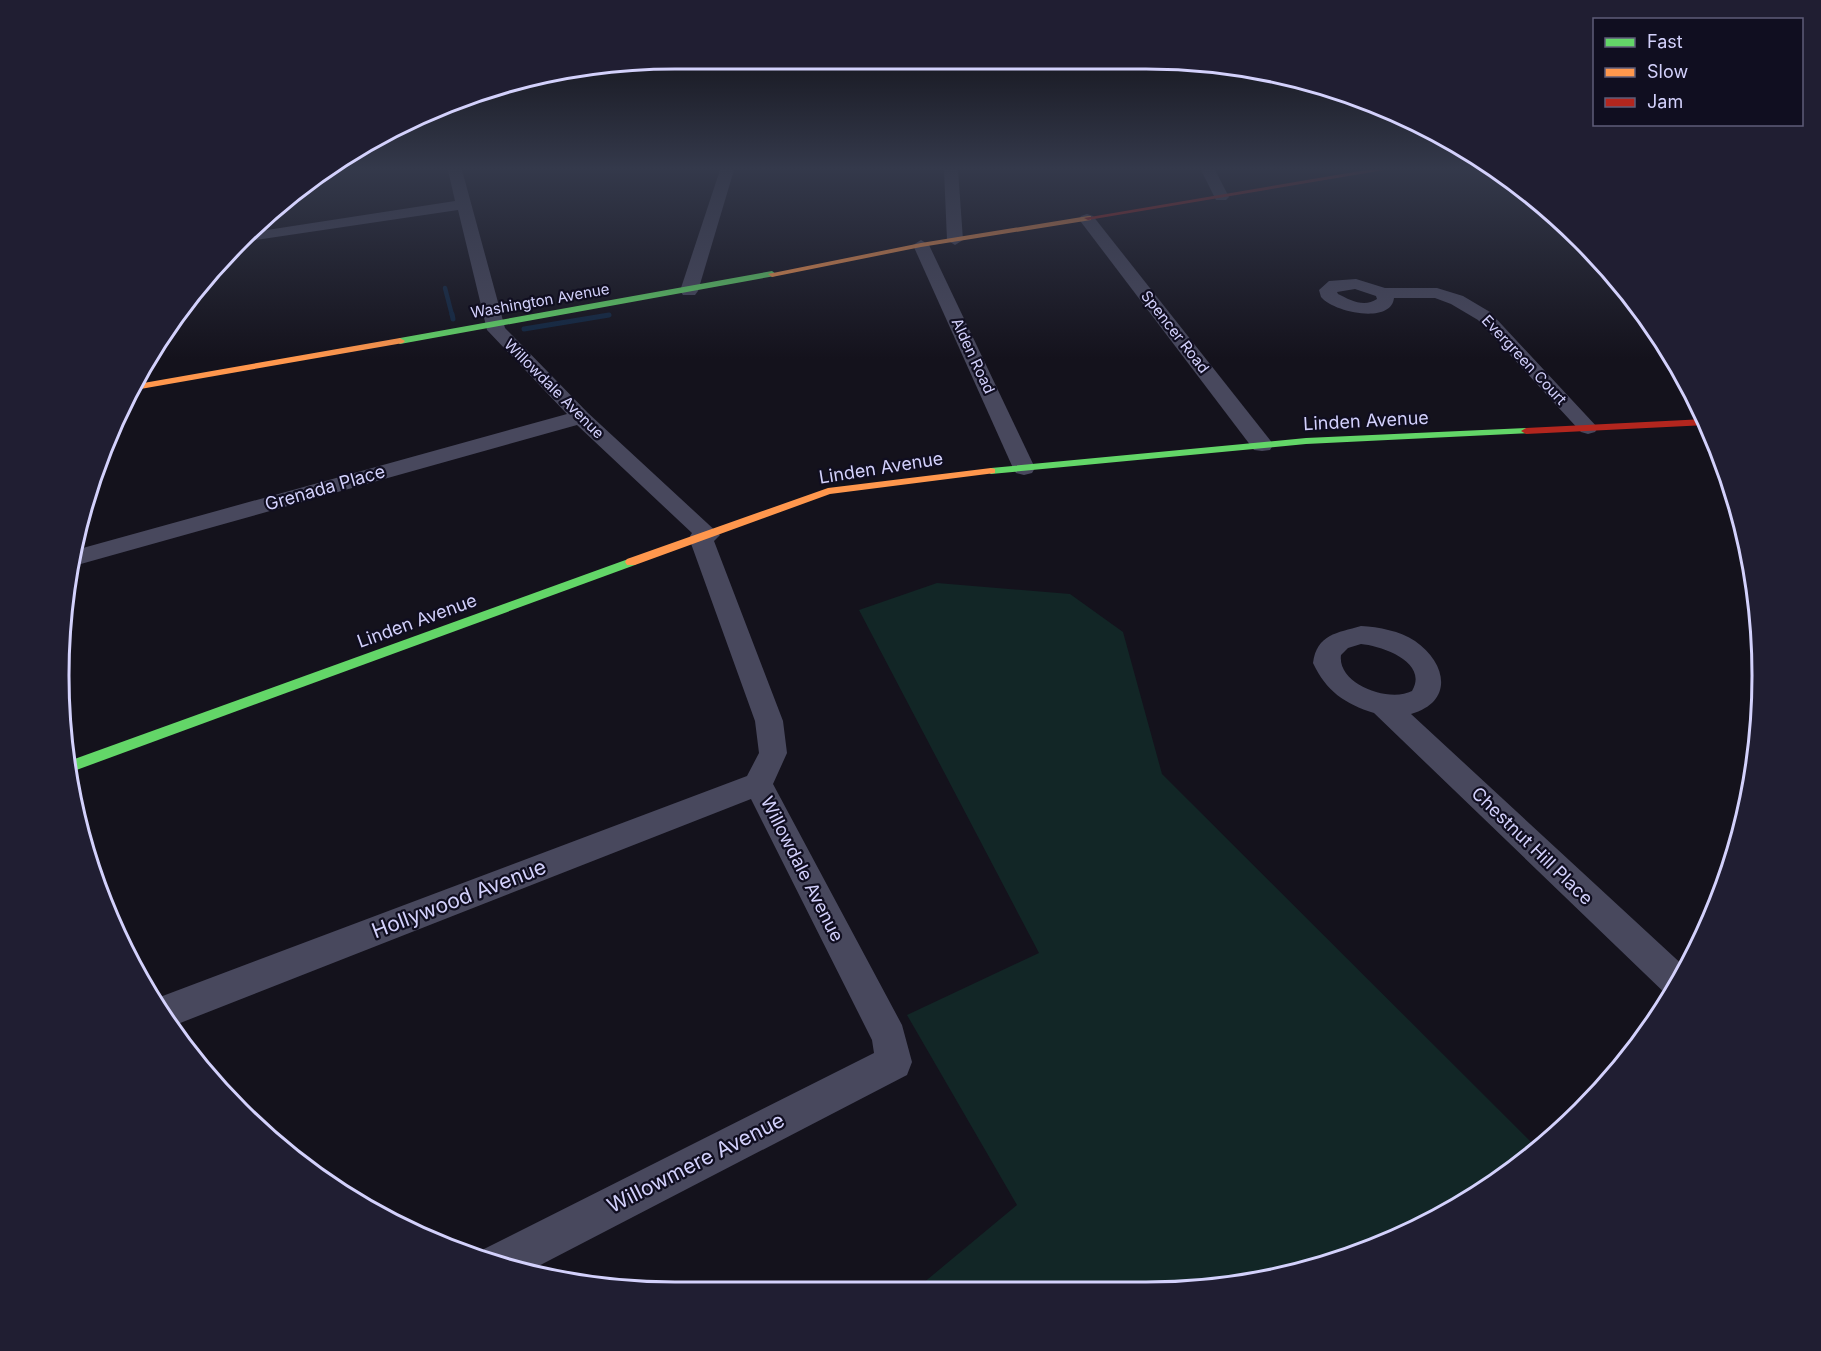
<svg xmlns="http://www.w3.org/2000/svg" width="1821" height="1351" font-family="Inter,sans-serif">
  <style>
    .green { fill: #122626 }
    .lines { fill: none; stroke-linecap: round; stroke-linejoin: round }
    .stream-far1 { stroke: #122742; stroke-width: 4.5 }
    .stream { stroke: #122742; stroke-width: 5 }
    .street { fill: #48485d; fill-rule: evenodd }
    .fast { fill: #63d668; fill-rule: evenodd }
    .slow { fill: #ff974d; fill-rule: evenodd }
    .jam { fill: #b3261e; fill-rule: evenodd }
    .labels { text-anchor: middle; stroke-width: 4.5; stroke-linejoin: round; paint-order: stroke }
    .far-street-label { font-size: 15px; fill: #d3d1fc; stroke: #100e20 }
    .street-label { font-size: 18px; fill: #d3d1fc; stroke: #100e20 }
    .near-street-label { font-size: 21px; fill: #d3d1fc; stroke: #100e20 }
    .rim { fill: none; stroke: #d3d1fc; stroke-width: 3 }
  </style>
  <rect width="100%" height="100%" fill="#14121c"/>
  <polygon class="green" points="937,583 1070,594 1123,632 1162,774 1538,1149 1521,1165 1382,1245 1226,1287 916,1289 1017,1205 907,1015 1039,953 859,610"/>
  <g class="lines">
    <polyline class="stream-far1" points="445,288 452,315"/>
    <g class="stream">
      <polyline points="452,314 453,319"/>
      <polyline points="524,329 609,315"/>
    </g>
    <g class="street">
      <polygon points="448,170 462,170 505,328 588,413 720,535 714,541 783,721 787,753 773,784 902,1025 912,1062 907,1075 525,1273 481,1257 484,1249 874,1053 872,1040 751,799 170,1027 152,1000 747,776 759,753 755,721 689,538 692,533 577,425 70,567 72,551 567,414 487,330 458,210 236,243 247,233 455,201"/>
      <polygon points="720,170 734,170 698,291 695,295 683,295 680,291"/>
      <polygon points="944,170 958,170 963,240 955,245 947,240"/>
      <polygon points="1201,170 1215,170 1229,197 1226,200 1216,200"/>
      <polygon points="1087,214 1093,216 1270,440 1273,445 1270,450 1262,451 1254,450 1081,222 1079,219 1081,216"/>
      <polygon points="921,240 929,245 1035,468 1032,473 1024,475 1016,473 1013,468 913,245"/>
      <path d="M1356,279L1385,288H1437L1463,296L1490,312L1598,428L1595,432L1588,434L1581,432L1478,320L1451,304L1435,298H1394C1391,325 1333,312 1321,297L1319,290L1329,281ZM1355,289L1376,296L1377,299C1364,308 1350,300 1338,294L1337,292Z"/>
      <path d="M1361,626C1379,627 1400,631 1415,641C1447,663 1454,702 1411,714L1687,969L1670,998L1374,713C1345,704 1326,691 1313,663C1317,634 1337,633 1361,626ZM1361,644C1382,646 1429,662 1412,691C1389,703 1337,684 1341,655L1348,648Z"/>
    </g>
    <g class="fast">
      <polygon points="772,271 776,274 775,276 400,344 395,341 400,338"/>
      <polygon points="1526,428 1531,431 1530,433 1306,444 991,474 986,471 991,468 1306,438"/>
      <polygon points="631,558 635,559 637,562 635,565 71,772 69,761"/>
    </g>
    <g class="slow">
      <polygon points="1088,216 1091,216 1091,220 921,247 772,277 768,274 921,243"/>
      <polygon points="400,338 405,341 403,343 129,391 132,385"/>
      <polygon points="991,468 995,469 995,473 830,494 635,565 627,565 625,562 627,559 828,488"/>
    </g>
    <g class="jam">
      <polygon points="1366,170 1384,170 1088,220 1084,218"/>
      <polygon points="1705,419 1707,425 1526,434 1521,431 1526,428"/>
    </g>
  </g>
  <linearGradient id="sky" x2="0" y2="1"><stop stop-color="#0b0a0f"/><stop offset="0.47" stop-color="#34394b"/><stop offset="1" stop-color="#34394b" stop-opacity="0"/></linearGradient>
  <rect width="1821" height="359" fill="url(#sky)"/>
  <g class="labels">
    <g class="far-street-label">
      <text transform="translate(540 301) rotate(-10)" y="5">Washington Avenue</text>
      <text transform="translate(1175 332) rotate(52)" y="5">Spencer Road</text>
      <text transform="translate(973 356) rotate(65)" y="5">Alden Road</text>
      <text transform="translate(1524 360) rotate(47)" y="5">Evergreen Court</text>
      <text transform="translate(554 389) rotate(45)" y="5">Willowdale Avenue</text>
    </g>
    <g class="street-label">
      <text transform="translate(1366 421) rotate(-3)" y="6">Linden Avenue</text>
      <text transform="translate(881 468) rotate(-9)" y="6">Linden Avenue</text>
      <text transform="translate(325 488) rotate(-16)" y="6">Grenada Place</text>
      <text transform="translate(417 621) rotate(-20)" y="6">Linden Avenue</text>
      <text transform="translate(1532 846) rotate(44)" y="6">Chestnut Hill Place</text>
      <text transform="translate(802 869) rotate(63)" y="6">Willowdale Avenue</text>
    </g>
    <g class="near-street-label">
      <text transform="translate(459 899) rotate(-21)" y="7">Hollywood Avenue</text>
      <text transform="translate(696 1163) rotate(-27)" y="7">Willowmere Avenue</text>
    </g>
  </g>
  <path d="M0 0H1821V1351H0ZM675 69H1146A606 606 0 0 1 1752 675V676A606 606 0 0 1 1146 1282H675A606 606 0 0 1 69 676V675A606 606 0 0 1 675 69Z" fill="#201e32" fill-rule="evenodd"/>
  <path class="rim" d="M675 69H1146A606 606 0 0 1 1752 675V676A606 606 0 0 1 1146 1282H675A606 606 0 0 1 69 676V675A606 606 0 0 1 675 69Z"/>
  <rect x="1593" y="18" width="210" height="108" fill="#100e20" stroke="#5e5c78" stroke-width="1.5"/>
  <rect x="1605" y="38" width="30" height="9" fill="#63d668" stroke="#5e5c78" stroke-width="1.5"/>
  <text x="1647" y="48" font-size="18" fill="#d3d1fc">Fast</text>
  <rect x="1605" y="68" width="30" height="9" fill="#ff974d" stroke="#5e5c78" stroke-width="1.5"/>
  <text x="1647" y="78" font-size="18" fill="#d3d1fc">Slow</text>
  <rect x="1605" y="98" width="30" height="9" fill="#b3261e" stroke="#5e5c78" stroke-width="1.5"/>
  <text x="1647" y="108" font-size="18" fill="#d3d1fc">Jam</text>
</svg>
